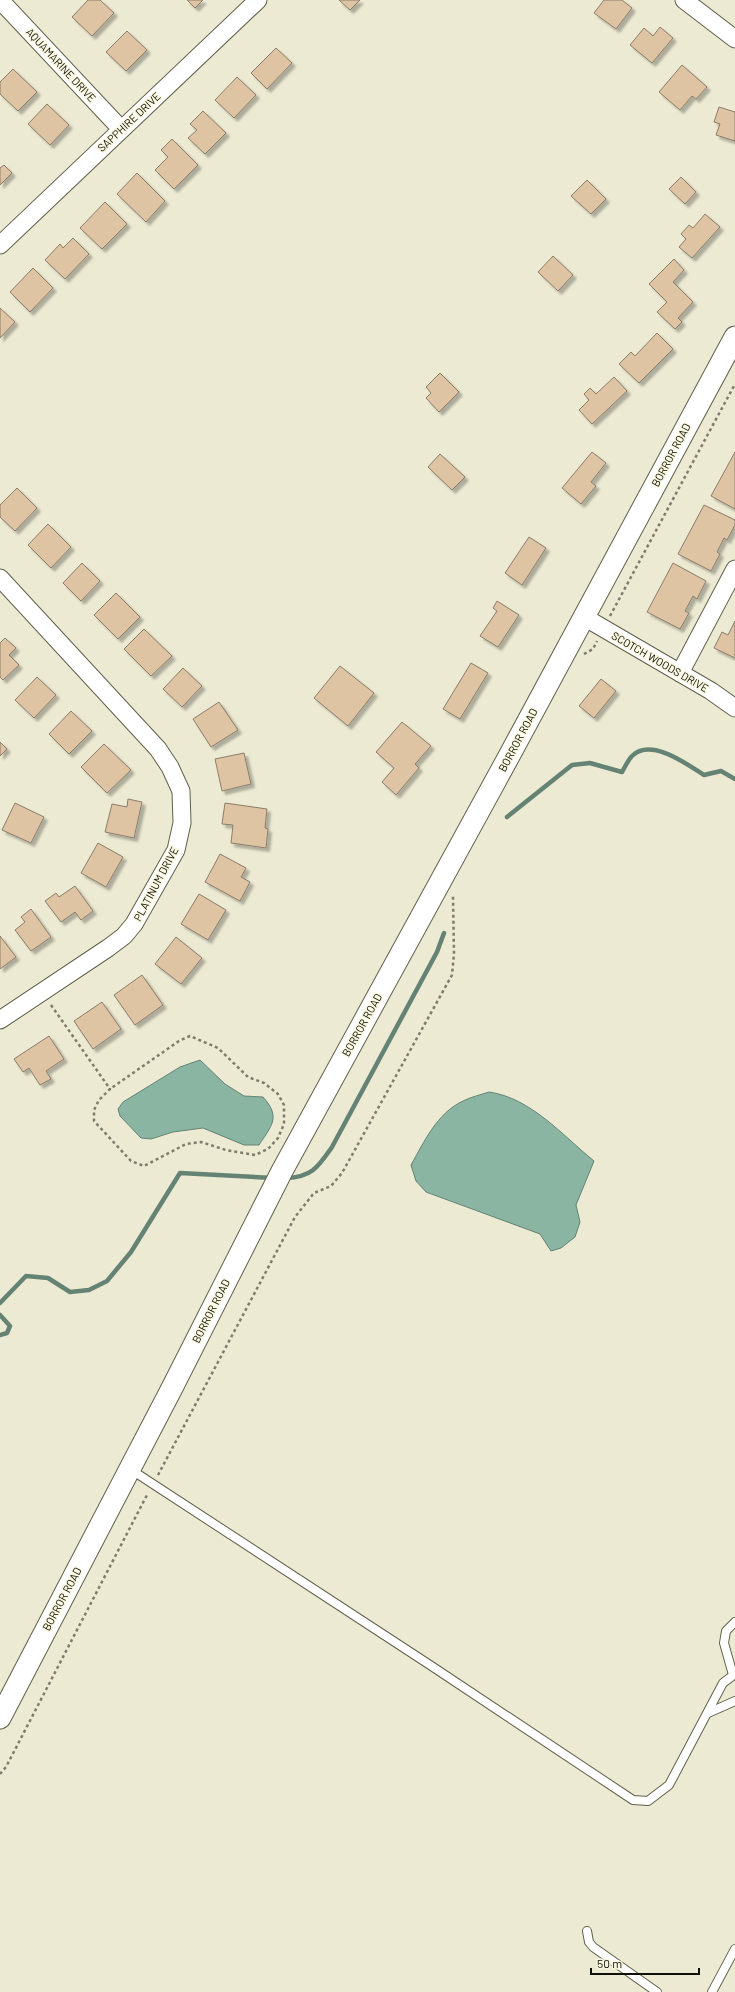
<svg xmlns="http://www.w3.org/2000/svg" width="735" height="1992" font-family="Barlow,sans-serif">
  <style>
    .water { fill: #89b5a2; stroke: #658374 }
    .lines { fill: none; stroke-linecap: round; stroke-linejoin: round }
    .stream { stroke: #658374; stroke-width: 4.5 }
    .building { fill: #dfc4a3; stroke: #8b7d6b; filter: url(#shadow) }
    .service-casing { stroke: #62604b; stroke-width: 10 }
    .minor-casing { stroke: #62604b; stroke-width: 19 }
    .tertiary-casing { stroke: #62604b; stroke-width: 23 }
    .path { stroke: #7e7d6d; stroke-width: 2.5; stroke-dasharray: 3 3; stroke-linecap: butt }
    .service { stroke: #fff; stroke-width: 8 }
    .minor { stroke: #fff; stroke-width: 17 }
    .tertiary { stroke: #fff; stroke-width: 21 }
    .labels { text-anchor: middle; stroke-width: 3; stroke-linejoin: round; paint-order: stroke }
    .street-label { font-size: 11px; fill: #100f08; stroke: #f9f7df }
  </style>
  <defs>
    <filter id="shadow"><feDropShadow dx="3.5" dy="3.5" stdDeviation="1" flood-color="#0004"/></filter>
  </defs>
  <rect width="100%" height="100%" fill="#ecead2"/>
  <g class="water">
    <path d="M200,1060L225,1084L244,1096L263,1097C281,1117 272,1125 259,1145H244L203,1128L173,1132L151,1139L141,1138L120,1116L118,1109L123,1102L180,1067Z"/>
    <path d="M489,1092C531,1098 562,1135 594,1161L576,1205L580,1222L575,1237L561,1248L551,1251L540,1234L426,1192L416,1181L411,1165C424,1142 437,1113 463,1101C471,1097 480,1095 489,1092Z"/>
  </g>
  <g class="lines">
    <g class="stream">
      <path d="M507,817L572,765L590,763L622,772C625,767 628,760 632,756C651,737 688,765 704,775L721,771L735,779"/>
      <path d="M286,1178C312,1177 318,1167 332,1147L437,952L444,933"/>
      <polyline points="0,1303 26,1276 48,1278 70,1292 89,1290 107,1281 131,1252 180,1173 273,1178"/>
      <polyline points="0,1315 10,1326 7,1333 0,1335"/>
    </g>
  </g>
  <g class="building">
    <polygon points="88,0 100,0 114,13 92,36 72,17"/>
    <polygon points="187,0 203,0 195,8"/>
    <polygon points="339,0 360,0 350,10"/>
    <polygon points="604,0 622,0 632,8 616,29 594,13"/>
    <polygon points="660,27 673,38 652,63 630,45 644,28 653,36"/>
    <polygon points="127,31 147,50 126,71 106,52"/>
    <polygon points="276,48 292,63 267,89 251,73"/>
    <polygon points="682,65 707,87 696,99 692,96 680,110 659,92"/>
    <polygon points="13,69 37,92 18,111 0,94 0,82"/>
    <polygon points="237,77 256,95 234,118 215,100"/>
    <polygon points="47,104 69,125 50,145 28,124"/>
    <polygon points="719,107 735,112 735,141 716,135 720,124 714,122"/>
    <polygon points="203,111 226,133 205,154 188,138 197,130 190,124"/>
    <polygon points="172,139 198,165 174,189 155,170 168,157 161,150"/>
    <polygon points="4,165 12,173 0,185 0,168"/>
    <polygon points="137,173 165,201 146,222 117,194"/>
    <polygon points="681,177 696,192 685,204 669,189"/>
    <polygon points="587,180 606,199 591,214 571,196"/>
    <polygon points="105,202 127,224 102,249 80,228"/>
    <polygon points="705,214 720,227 692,258 679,247 686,239 681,234 689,225 693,228"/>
    <polygon points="73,238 89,254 65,279 45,260 60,244 63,248"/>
    <polygon points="553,256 573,275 558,291 538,272"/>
    <polygon points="674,259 684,270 673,282 693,302 678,318 682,322 675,329 657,312 667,302 649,284"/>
    <polygon points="33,268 53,288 30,312 10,292"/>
    <polygon points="0,308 15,322 0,338"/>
    <polygon points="657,333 673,349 639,383 619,364 631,352 635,356"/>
    <polygon points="440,373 459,392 439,412 426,398 431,393 426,387"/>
    <polygon points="614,377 627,391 592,424 579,410 589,400 584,394 590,388 596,394"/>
    <polygon points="592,452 606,463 591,482 596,486 581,504 562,488"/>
    <polygon points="735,452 735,509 711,496"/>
    <polygon points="440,454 465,477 452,490 428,467"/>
    <polygon points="17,488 37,508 15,531 0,517 0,505"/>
    <polygon points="704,505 735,520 735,525 727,540 724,538 717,552 720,554 711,571 678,554"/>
    <polygon points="48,524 71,547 51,568 28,545"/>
    <polygon points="529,537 546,548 522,585 505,573"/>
    <polygon points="82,563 100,581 81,601 63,583"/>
    <polygon points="673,563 706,581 697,599 693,596 685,611 689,613 680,629 647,612"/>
    <polygon points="116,593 140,617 118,639 94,615"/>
    <polygon points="497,601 519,615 498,647 480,636 497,611 493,608"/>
    <polygon points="735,621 735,658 714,648 722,632 728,635"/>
    <polygon points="144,629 172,656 151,676 124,649"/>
    <polygon points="5,638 16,648 9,655 19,665 3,680 0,677 0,643"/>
    <polygon points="471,663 488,673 460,719 443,709"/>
    <polygon points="340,666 374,693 348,726 314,698"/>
    <polygon points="183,668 202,686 182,707 163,689"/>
    <polygon points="37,677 56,695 34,718 15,700"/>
    <polygon points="601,679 616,691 594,718 579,706"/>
    <polygon points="219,702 238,730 211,747 193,719"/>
    <polygon points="71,711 92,731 69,754 49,734"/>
    <polygon points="402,722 431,746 415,764 419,768 396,795 382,782 394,768 376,752"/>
    <polygon points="0,742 7,749 0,756"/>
    <polygon points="104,744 131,770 107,793 81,767"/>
    <polygon points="244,753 251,784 222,791 215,759"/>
    <polygon points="128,799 142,802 134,838 105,832 112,804 127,807"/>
    <polygon points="15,803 44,817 31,843 2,830"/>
    <polygon points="225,803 267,809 265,828 268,829 266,848 231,843 233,825 222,824"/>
    <polygon points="98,843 123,857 106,887 81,873"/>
    <polygon points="220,854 246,868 241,877 250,882 240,901 205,882"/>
    <polygon points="75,886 93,911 81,920 75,912 61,922 45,901 56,893 59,897"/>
    <polygon points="199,894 226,910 208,940 181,924"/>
    <polygon points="31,909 51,937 31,951 15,930 25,922 21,917"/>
    <polygon points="0,936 16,957 0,969"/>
    <polygon points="176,937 202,958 181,984 155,964"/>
    <polygon points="142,975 163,1005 135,1025 114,995"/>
    <polygon points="102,1002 121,1029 93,1049 74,1021"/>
    <polygon points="49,1036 64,1059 46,1071 51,1079 40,1085 29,1068 23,1072 14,1059"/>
  </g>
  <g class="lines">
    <g class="service-casing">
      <g id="service">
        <polyline points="130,1469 430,1665 633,1800 648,1801 669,1785 723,1683 735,1674"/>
        <polyline points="733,1675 724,1643 726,1631 735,1622"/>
        <polyline points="708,1713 735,1701"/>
        <polyline points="587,1931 589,1942 593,1947 657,1992"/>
        <polyline points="712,1992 735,1949"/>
      </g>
    </g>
    <g class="minor-casing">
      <g id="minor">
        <polyline points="0,0 121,129"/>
        <polyline points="684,0 735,39"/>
        <polyline points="0,245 258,0"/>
        <polyline points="0,578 158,749 170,767 181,791 182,823 176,850 134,924 124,936 108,948 0,1020"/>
        <polyline points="584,617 711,691 735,708"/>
        <polyline points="680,673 735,569"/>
      </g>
    </g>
    <g class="tertiary-casing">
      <polyline id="tertiary" points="0,1718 172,1388 282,1171 508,758 735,337"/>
    </g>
    <g class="path">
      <polyline points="610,616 735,384"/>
      <polyline points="584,654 593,649 597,641"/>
      <polyline points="51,1005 110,1089 99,1100 94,1110 94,1121 131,1161 144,1166 186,1144 201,1142 226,1150 255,1155 268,1149 278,1138 284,1124 284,1105 278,1094 264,1083 248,1077 218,1048 190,1036 179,1041 110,1089"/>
      <polyline points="158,1475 295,1217 314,1193 331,1186 342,1173 452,975 454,954 453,896"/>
      <polyline points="0,1774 6,1767 148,1493"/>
    </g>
    <use href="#service" class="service"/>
    <use href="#minor" class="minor"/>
    <use href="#tertiary" class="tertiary"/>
  </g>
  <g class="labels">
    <g class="street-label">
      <text transform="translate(61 65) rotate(47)" y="4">AQUAMARINE DRIVE</text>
      <text transform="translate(129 122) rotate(-43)" y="4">SAPPHIRE DRIVE</text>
      <text transform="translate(671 455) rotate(-62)" y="4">BORROR ROAD</text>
      <text transform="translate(660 662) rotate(30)" y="4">SCOTCH WOODS DRIVE</text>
      <text transform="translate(518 740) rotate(-62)" y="4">BORROR ROAD</text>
      <text transform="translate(156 884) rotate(-62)" y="4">PLATINUM DRIVE</text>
      <text transform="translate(362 1025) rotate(-61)" y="4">BORROR ROAD</text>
      <text transform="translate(211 1311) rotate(-63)" y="4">BORROR ROAD</text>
      <text transform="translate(62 1599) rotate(-62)" y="4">BORROR ROAD</text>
    </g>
  </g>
  <path d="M591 1968v6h108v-6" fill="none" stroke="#100f08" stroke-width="2"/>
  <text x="597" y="1968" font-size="12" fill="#100f08" stroke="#f9f7df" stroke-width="3" paint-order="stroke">50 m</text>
</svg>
